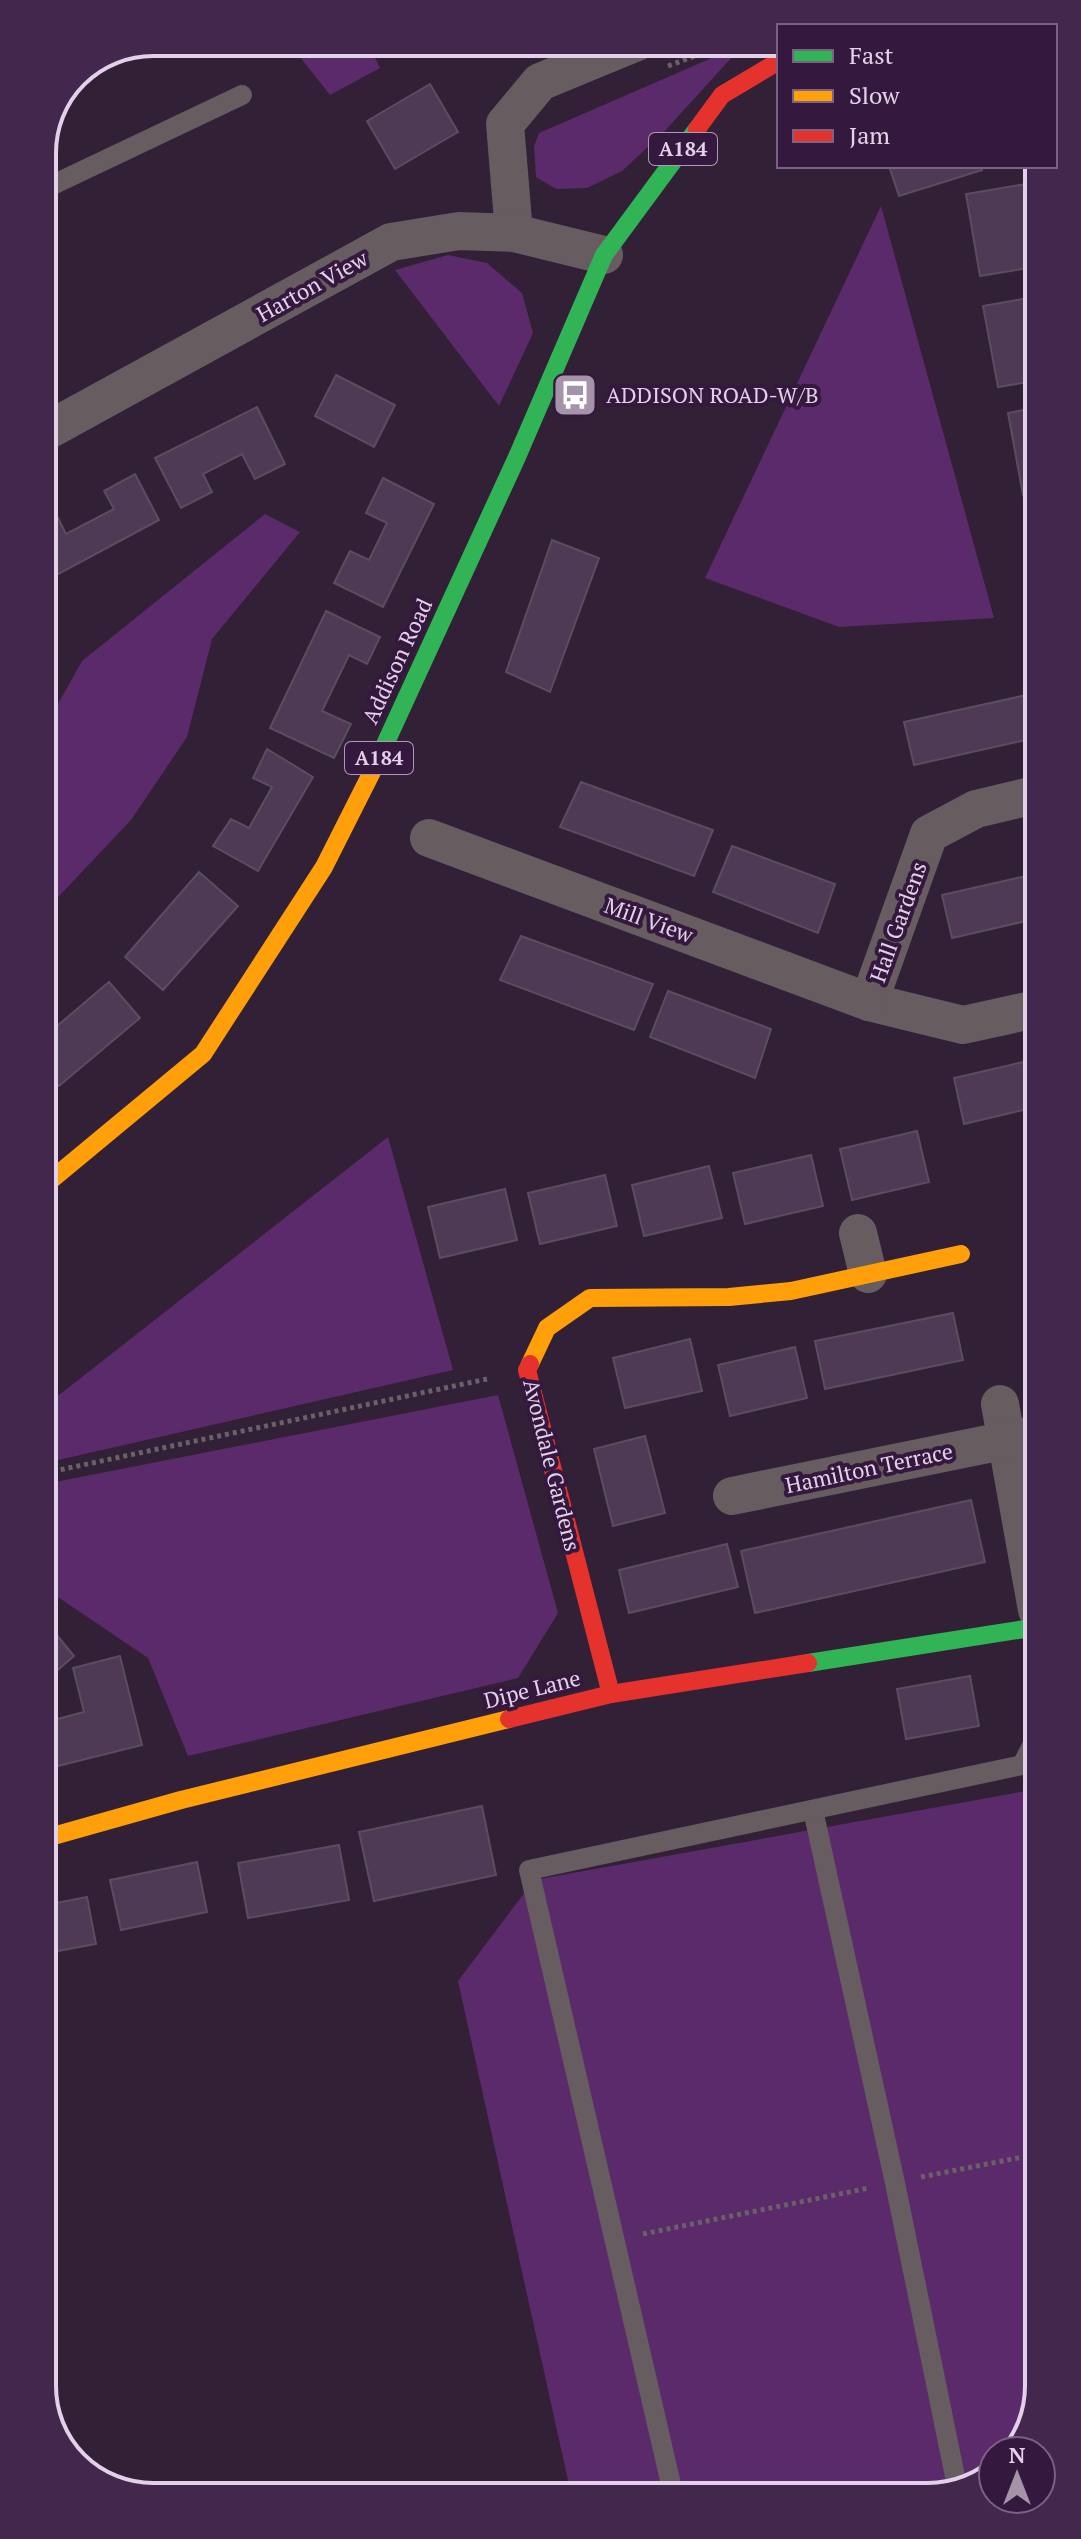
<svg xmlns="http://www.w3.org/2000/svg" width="1081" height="2539" font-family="'PT Serif',serif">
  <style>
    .green { fill: #5b2a6a }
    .building { fill: #4e3a54; stroke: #5b4d60; stroke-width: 2 }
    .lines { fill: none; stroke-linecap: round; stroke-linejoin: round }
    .path { stroke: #6b6067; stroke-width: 5; stroke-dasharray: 4 4; stroke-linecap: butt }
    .lane { stroke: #675c60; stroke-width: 20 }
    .street { stroke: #675c60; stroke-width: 38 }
    .fast { stroke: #30b455; stroke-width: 18 }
    .slow { stroke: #ff9f0a; stroke-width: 18 }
    .jam { stroke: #e5322d; stroke-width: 18 }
    .labels { text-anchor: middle; stroke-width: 8; stroke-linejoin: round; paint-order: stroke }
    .shield { fill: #35183e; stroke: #af9ab6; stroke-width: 2 }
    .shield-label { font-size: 20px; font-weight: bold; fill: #e3d1e9 }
    .street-label { font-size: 22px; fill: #e3d1e9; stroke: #35183e }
    .poi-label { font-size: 22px; fill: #e3d1e9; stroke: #35183e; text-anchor: start }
    .rim { fill: none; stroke: #e3d1e9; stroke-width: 4 }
  </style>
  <rect width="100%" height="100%" fill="#312036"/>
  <g class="green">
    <polygon points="288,42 367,42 380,68 330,95"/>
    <polygon points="744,44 662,134 622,171 587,188 556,189 536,177 534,146 539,133"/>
    <polygon points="881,206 994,618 839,627 705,578"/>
    <polygon points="448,255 487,263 522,293 533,333 499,406 395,270"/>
    <polygon points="265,514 300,532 212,639 187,737 131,820 44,912 44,737 54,711 82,661"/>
    <polygon points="388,1137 453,1370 45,1463 45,1406"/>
    <polygon points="498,1395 558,1613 518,1678 188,1756 148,1658 46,1589 45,1484"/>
    <polygon points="1037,1789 1039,2387 1017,2451 993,2451 993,2470 963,2491 571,2494 458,1981 534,1880"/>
  </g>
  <g class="building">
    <polygon points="425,42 457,42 436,57"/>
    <polygon points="430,84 458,132 395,169 367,121"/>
    <polygon points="889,166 981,166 982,170 899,196"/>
    <polygon points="1026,184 1034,226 1034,267 980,276 966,194"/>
    <polygon points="1034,297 1034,381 998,387 983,306"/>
    <polygon points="336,375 395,405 374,447 315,416"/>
    <polygon points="257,407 285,464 255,479 242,454 203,474 212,492 181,508 155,458"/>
    <polygon points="1034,408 1034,493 1023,495 1008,413"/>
    <polygon points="135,474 159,520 51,578 43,564 43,523 57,516 66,534 114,509 104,491"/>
    <polygon points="383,478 434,504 383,607 334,583 350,551 369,560 387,523 366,513"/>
    <polygon points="1034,524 1034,564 1030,565 1024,526"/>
    <polygon points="552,540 599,558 550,692 506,672"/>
    <polygon points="326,611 380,637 367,664 349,655 322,711 351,724 334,758 270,728"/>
    <polygon points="1031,694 1035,708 1035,738 914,765 904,722"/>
    <polygon points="267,749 313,777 258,871 213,846 231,819 249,828 272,787 253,778"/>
    <polygon points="581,782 713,830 694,876 560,827"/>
    <polygon points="732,846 835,884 818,933 713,892"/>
    <polygon points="199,872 238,906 163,990 125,957"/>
    <polygon points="1035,874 1035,919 952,938 942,895"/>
    <polygon points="521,936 653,984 634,1030 500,980"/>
    <polygon points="109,982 140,1018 59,1086 44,1070 44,1037"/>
    <polygon points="668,991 771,1029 755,1078 650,1037"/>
    <polygon points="1036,1059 1036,1107 964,1124 954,1078"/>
    <polygon points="917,1131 929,1182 852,1200 840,1149"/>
    <polygon points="811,1155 823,1206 745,1224 733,1173"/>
    <polygon points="709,1166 722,1218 644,1236 632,1185"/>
    <polygon points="605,1175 617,1226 540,1244 528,1193"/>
    <polygon points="505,1189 517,1240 440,1258 428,1207"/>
    <polygon points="953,1313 963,1360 825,1389 815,1341"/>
    <polygon points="690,1339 702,1391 625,1408 613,1358"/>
    <polygon points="795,1347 807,1398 730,1416 718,1365"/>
    <polygon points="645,1436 665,1513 613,1526 594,1449"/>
    <polygon points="971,1500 985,1562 755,1613 741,1551"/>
    <polygon points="727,1544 738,1587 629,1613 619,1570"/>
    <polygon points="46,1622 74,1656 46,1680"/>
    <polygon points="120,1656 142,1745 46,1769 46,1722 84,1712 73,1668"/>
    <polygon points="970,1676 979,1726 906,1739 897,1689"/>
    <polygon points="482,1806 496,1875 374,1901 359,1832"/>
    <polygon points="339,1845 349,1900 248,1918 238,1863"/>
    <polygon points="197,1862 207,1912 121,1930 110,1880"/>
    <polygon points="87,1897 96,1944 47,1953 46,1905"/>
  </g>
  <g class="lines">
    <g class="path">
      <polyline points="668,66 711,50"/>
      <polyline points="45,1473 487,1379"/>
      <polyline points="921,2177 1038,2154"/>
      <polyline points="643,2234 869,2188"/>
    </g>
    <g class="lane">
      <polyline points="42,190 242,95"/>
      <polyline points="813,1810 895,2183 958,2491"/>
      <polyline points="673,2493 529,1870 1022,1765 1037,1736"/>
    </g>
    <g class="street">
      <polyline points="514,233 505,124 540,82 637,42"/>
      <polyline points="43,433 391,242 459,231 514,233 604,255"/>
      <polyline points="1035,795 976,809 929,834 869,1002 963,1025 1036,1009"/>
      <polyline points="429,838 869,1002"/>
      <polyline points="858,1233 868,1274"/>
      <polyline points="1000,1404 1037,1610"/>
      <polyline points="732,1496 1037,1434"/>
    </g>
    <g class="fast">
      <polyline points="376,764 517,457 604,255 697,129"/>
      <polyline points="808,1663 1037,1627"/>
    </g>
    <g class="slow">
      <polyline points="45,1185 203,1054 324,867 376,764"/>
      <polyline points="530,1364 547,1328 590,1298 729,1297 791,1291 961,1254"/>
      <polyline points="46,1838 181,1800 509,1719"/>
    </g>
    <g class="jam">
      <polyline points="697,129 722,95 779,61"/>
      <polyline points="530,1364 527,1370 611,1694"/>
      <polyline points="509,1719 611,1694 808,1663"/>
    </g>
  </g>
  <defs>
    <g id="bus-square" transform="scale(2.3)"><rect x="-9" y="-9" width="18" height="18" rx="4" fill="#a593aa" stroke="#35183e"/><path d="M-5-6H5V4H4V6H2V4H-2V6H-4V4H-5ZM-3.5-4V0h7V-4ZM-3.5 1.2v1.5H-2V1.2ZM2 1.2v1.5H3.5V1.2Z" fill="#fff"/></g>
  </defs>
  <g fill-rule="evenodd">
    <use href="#bus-square" x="575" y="395"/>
  </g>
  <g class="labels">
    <g class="shield">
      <rect x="649" y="133" width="68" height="32" rx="6"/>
      <rect x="345" y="742" width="68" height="32" rx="6"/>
    </g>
    <g class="shield-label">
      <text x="683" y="156">A184</text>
      <text x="379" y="765">A184</text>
    </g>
    <g class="street-label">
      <text transform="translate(312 286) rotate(-29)" y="8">Harton View</text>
      <text transform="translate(397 661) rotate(-65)" y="8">Addison Road</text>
      <text transform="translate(649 920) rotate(20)" y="8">Mill View</text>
      <text transform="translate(898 922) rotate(-70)" y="8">Hall Gardens</text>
      <text transform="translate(552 1465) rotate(76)" y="8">Avondale Gardens</text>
      <text transform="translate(869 1468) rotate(-12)" y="8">Hamilton Terrace</text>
      <text transform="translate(532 1689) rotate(-14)" y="8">Dipe Lane</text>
    </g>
    <g class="poi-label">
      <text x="606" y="403">ADDISON ROAD-W/B</text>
    </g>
  </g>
  <path d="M0 0H1081V2539H0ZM153 56H928A97 97 0 0 1 1025 153V2386A97 97 0 0 1 928 2483H153A97 97 0 0 1 56 2386V153A97 97 0 0 1 153 56Z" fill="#43274c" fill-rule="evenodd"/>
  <path class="rim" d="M153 56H928A97 97 0 0 1 1025 153V2386A97 97 0 0 1 928 2483H153A97 97 0 0 1 56 2386V153A97 97 0 0 1 153 56Z"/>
  <rect x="777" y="24" width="280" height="144" fill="#35183e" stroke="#7b6282" stroke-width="2"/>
  <rect x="793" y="50" width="40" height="12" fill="#30b455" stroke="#7b6282" stroke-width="2"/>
  <text x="849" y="64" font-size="24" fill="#e3d1e9">Fast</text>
  <rect x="793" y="90" width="40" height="12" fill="#ff9f0a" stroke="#7b6282" stroke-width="2"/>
  <text x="849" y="104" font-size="24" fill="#e3d1e9">Slow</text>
  <rect x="793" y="130" width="40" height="12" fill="#e5322d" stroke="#7b6282" stroke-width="2"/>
  <text x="849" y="144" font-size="24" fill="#e3d1e9">Jam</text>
  <g transform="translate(1017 2475)"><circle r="38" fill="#35183e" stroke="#7b6282" stroke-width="2"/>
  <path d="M0-6L14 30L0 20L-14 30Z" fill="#a593aa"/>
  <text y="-12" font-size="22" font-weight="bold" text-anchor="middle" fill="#e3d1e9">N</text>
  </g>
</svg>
